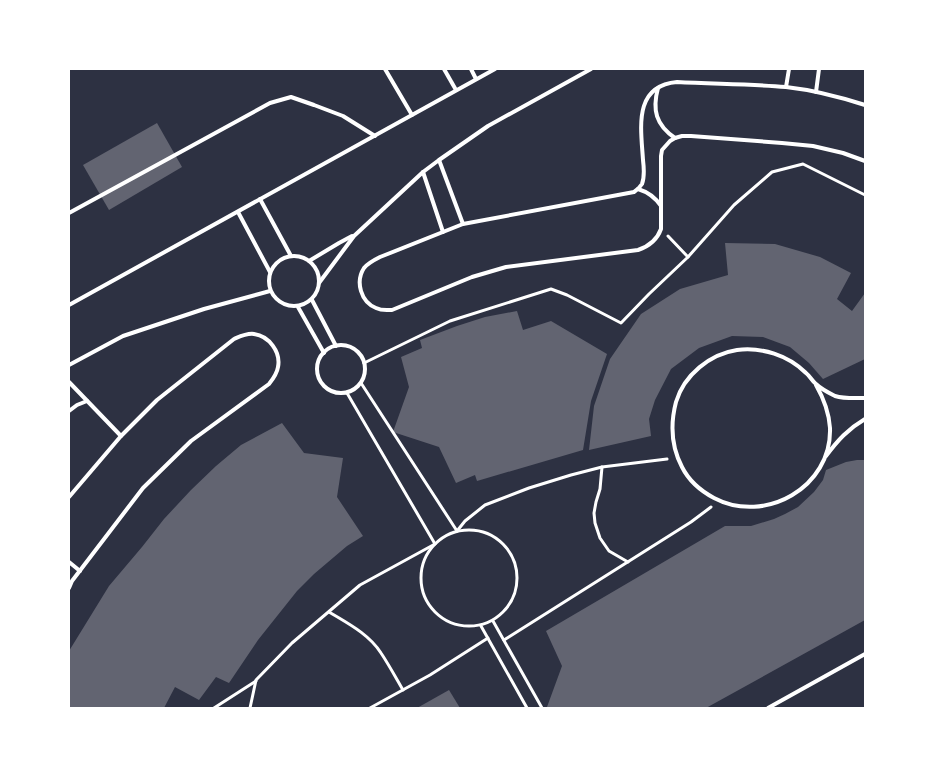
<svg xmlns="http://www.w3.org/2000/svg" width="934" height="777" font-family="Montserrat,sans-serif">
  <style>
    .building { fill: #626471 }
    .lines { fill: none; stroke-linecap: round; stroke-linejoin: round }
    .path { stroke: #fff; stroke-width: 3 }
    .service { stroke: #fff; stroke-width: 4 }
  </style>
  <rect width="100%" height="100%" fill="#2d3142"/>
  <g class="building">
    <polygon points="157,123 182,167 109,210 83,165"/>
    <polygon points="725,243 775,244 820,257 851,273 837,299 852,311 865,293 865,359 823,379 809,363 790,347 763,337 732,336 699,348 671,369 655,400 649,419 651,436 589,450 594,406 610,359 641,314 680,289 728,275"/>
    <polygon points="517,311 523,330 551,321 607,354 591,401 583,450 477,481 475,475 456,483 439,447 393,432 409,387 401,357 422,348 420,340 457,326 485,317"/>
    <polygon points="282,423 304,453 343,458 337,497 363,536 347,546 314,574 297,591 258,640 229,683 216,677 199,700 175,687 164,708 69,708 69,651 109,586 142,547 164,519 191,490 216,466 241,445"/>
    <polygon points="857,460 865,460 865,620 706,708 550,708 547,707 562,666 546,631 725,526 751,526 774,519 785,514 798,507 814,492 823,480 826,470 846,462"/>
    <polygon points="449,690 460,708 417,708"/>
  </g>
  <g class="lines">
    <g class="path">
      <polyline points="668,236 688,257"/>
      <polyline points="364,363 450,321 551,289 567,295 621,323 649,294 688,257 734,205 772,172 803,164 865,195"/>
      <polyline points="361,383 457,531 465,521 485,505 529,488 571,475 602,467 667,459"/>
      <polyline points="602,467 600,489 596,502 594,513 595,523 600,538 609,551 628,562"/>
      <circle cx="469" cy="578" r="48"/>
      <path d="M329,612C347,623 369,634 381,653C389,665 396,678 403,690"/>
      <polyline points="493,621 542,708"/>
      <polyline points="481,626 527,708"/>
      <polyline points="504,640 691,522 711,507"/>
      <polyline points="214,708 256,681"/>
      <polyline points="250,708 256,680 292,643 360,585 435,544 347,393"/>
      <polyline points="370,708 430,675 488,638"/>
    </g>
    <g class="service">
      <polyline points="385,69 412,115"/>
      <polyline points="444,69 456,90"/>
      <polyline points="471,69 476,79"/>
      <polyline points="786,87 789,69"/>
      <path d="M658,88C652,110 656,125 675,138"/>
      <polyline points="816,92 819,69"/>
      <path d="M865,105C840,97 813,90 786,87C750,84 713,84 677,82C633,86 641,128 643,160C644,168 645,176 642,184C640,187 637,190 634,192L463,224L380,257C374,260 368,263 364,268C355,282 361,302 376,308C382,311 386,310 392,310L472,277L506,267L638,250C650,246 657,240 661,229V156L662,150L670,141L675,138L682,136H691L782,143L813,146L843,153L865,161"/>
      <polyline points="439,160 463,224"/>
      <polyline points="423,172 443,232"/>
      <path d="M638,189C648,192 655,197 661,206"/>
      <polyline points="260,199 291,256"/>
      <polyline points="238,212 270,272"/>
      <polyline points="69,213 270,103 291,97 314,105 343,116 375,136"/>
      <circle cx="294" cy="281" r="25"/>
      <polyline points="309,261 339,243 352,236"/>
      <polyline points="319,283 354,236 423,172 439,160 488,126 591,69"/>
      <polyline points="312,300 336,346"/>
      <polyline points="69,305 495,69"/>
      <polyline points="298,307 324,353"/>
      <circle cx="341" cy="369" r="24"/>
      <polyline points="69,365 123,336 204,309 270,291"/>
      <polyline points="69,382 121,436"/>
      <path d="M816,385C824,399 829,412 830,428C832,487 765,525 714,498C701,491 689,481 682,467C671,446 670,425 676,402C684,375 710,354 737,350C762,347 788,355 806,373C810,376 812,381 816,384C820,388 829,393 835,396C845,399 856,398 865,398"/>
      <polyline points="69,411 77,405 87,401"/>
      <path d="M826,456C838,440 848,429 865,419"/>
      <path d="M69,497L121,436L157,400L234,339C241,336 247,333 254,334C269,336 281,352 278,367C277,374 273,379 269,384L191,441L143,488L72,581L69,588"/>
      <polyline points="69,562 80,571"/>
      <polyline points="768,708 865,654"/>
    </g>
  </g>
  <rect width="934" height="777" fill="none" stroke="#ffffff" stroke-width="140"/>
</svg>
